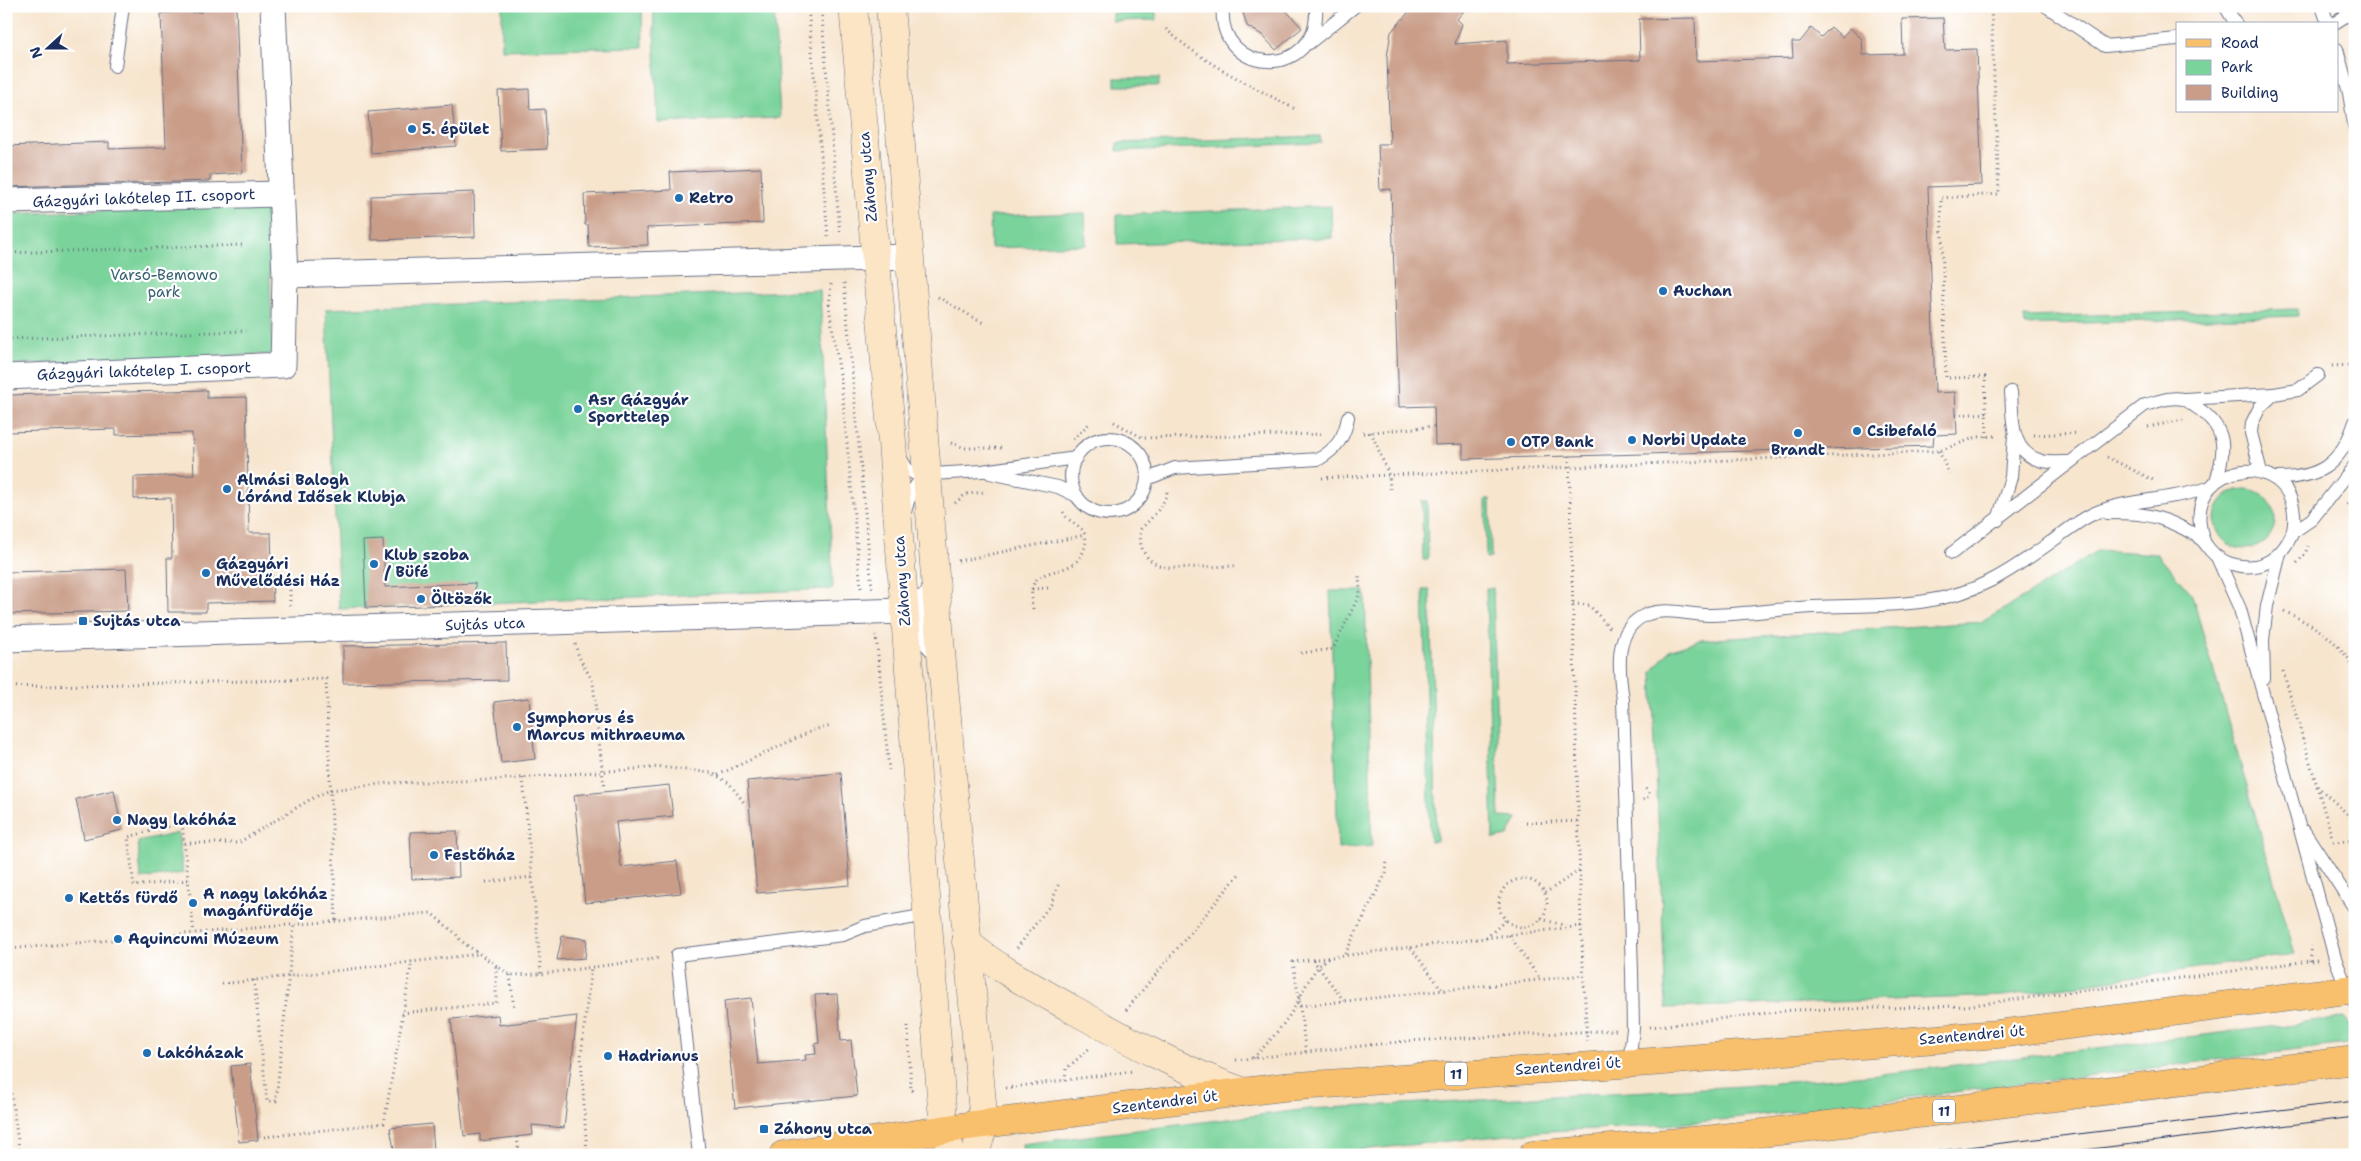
<svg xmlns="http://www.w3.org/2000/svg" width="2361" height="1161" font-family="'Shantell Sans',sans-serif">
  <style>
    .green { fill: #79d39a; stroke: #4a817c }
    .building { fill: #c99d88 }
    .lines { fill: none; stroke-linecap: round; stroke-linejoin: round }
    .lane-casing { stroke: #686f85; stroke-width: 14 }
    .street-casing { stroke: #686f85; stroke-width: 27 }
    .secondary-casing { stroke: #686f85; stroke-width: 29 }
    .primary-casing { stroke: #686f85; stroke-width: 29 }
    .path { stroke: #686f85; stroke-width: 3; stroke-dasharray: 1 4; stroke-linecap: butt }
    .lane { stroke: #fff; stroke-width: 12 }
    .street { stroke: #fff; stroke-width: 25 }
    .secondary { stroke: #fce5c4; stroke-width: 28 }
    .primary { stroke: #f8bf6c; stroke-width: 28 }
    .tram { stroke: #1b2f5e; stroke-width: 1 }
    .poi-dot { fill: #1f6fb2; stroke: #fff; stroke-width: 2 }
    .labels { text-anchor: middle; stroke-width: 4.5; stroke-linejoin: round; paint-order: stroke }
    .shield { fill: #fff; stroke: #5f6d8e; stroke-width: 1 }
    .shield-label { font-size: 14px; font-weight: bold; fill: #1b2f5e }
    .poi-label { font-size: 15px; font-weight: bold; fill: #1b2f5e; stroke: #fff; text-anchor: start }
    .street-label { font-size: 15px; fill: #1b2f5e; stroke: #fff }
    .park-label { font-size: 15px; fill: #376070; stroke: #fff }
  </style>
  <rect width="100%" height="100%" fill="#fff"/>
  <filter id="ink" filterUnits="userSpaceOnUse"><feTurbulence type="fractalNoise" baseFrequency=".02" numOctaves="2"/><feDisplacementMap in="SourceGraphic" scale="10" xChannelSelector="R" yChannelSelector="G"/><feConvolveMatrix kernelMatrix="1 2 1 2 8 2 1 2 1" color-interpolation-filters="sRGB"/></filter>
  <filter id="wash" filterUnits="userSpaceOnUse"><feTurbulence type="fractalNoise" baseFrequency=".0096" numOctaves="4" result="noise"/><feDisplacementMap in="SourceGraphic" scale="20" xChannelSelector="R" yChannelSelector="G"/><feGaussianBlur stdDeviation="1.12" result="paint"/><feColorMatrix in="noise" values="0 0 0 0 0 0 0 0 0 0 0 0 0 0 0 0 0 1.4 0 .05"/><feComposite in="paint" operator="in"/></filter>
  <g filter="url(#wash)">
    <rect width="100%" height="100%" fill="#f7e5ce"/>
    <g class="green">
      <polygon points="502,6 642,6 643,47 502,50"/>
      <polygon points="653,6 774,6 780,118 658,123"/>
      <polygon points="1156,12 1156,20 1112,21 1112,13"/>
      <rect x="1115" y="78" width="44" height="8"/>
      <polygon points="1320,136 1321,143 1117,151 1117,143"/>
      <polygon points="267,204 273,354 6,365 6,214"/>
      <polygon points="1331,206 1332,238 1117,244 1117,215"/>
      <polygon points="1085,213 1086,245 991,248 990,216"/>
      <polygon points="820,290 833,589 339,609 326,309"/>
      <polygon points="2297,309 2298,316 2025,325 2024,317"/>
      <circle cx="2245" cy="519" r="30"/>
      <polygon points="1485,499 1490,499 1491,558 1486,559"/>
      <polygon points="1422,501 1427,501 1428,560 1423,560"/>
      <polygon points="2098,550 2157,554 2192,595 2295,954 2004,996 1666,1008 1652,672 1669,650 1699,640 1982,622 2026,596"/>
      <polygon points="1486,588 1493,588 1499,817 1517,818 1508,836 1493,839"/>
      <polygon points="1423,590 1430,590 1437,841 1430,841"/>
      <polygon points="1330,591 1365,591 1372,846 1338,849"/>
      <polygon points="178,833 183,873 141,879 138,842"/>
      <polygon points="2344,1018 2355,1032 2355,1043 1742,1118 1641,1127 1547,1131 1311,1155 1023,1155 1022,1144 1309,1109 1743,1086 1891,1073"/>
    </g>
    <g id="blocks">
      <g class="building">
        <polygon points="201,6 236,6 242,173 210,175 210,181 6,187 6,146 109,142 109,149 166,147 161,13 202,12"/>
        <polygon points="1241,6 1282,6 1302,28 1276,50 1262,35 1247,26"/>
        <polygon points="1414,6 1468,6 1457,19 1462,24 1455,44 1507,40 1507,64 1640,60 1639,19 1695,18 1696,61 1793,58 1792,42 1800,42 1811,28 1821,37 1831,27 1842,37 1850,28 1862,39 1863,55 1903,54 1902,19 1943,18 1945,50 1977,49 1982,185 1928,187 1935,393 1955,392 1957,434 1934,435 1933,446 1463,459 1463,444 1435,445 1434,406 1399,407 1391,189 1380,190 1378,144 1390,144 1387,57 1391,32"/>
        <polygon points="529,89 530,110 545,109 547,149 501,151 498,91"/>
        <polygon points="452,105 456,146 371,153 368,112"/>
        <polygon points="761,168 763,223 647,228 648,245 589,247 588,225 585,225 584,194 671,190 670,172"/>
        <polygon points="474,192 475,237 372,240 371,196"/>
        <polygon points="207,390 207,398 246,397 249,533 271,533 273,601 206,603 206,612 168,612 167,558 172,558 171,498 134,499 134,477 194,475 192,433 116,435 116,429 6,432 6,395"/>
        <polygon points="383,540 385,587 475,583 475,604 366,608 363,541"/>
        <polygon points="126,569 128,611 6,614 6,572"/>
        <polygon points="506,643 507,680 343,683 343,646"/>
        <polygon points="529,698 535,759 501,763 494,702"/>
        <polygon points="841,773 850,885 757,893 747,781"/>
        <polygon points="669,785 673,816 616,822 621,867 677,861 681,893 585,903 574,795"/>
        <polygon points="114,790 122,830 84,839 76,799"/>
        <polygon points="457,831 459,877 412,879 410,832"/>
        <polygon points="562,936 587,939 585,958 557,960"/>
        <polygon points="837,994 841,1041 851,1040 857,1096 735,1108 724,1001 751,998 758,1064 806,1060 805,1055 816,1054 815,1044 819,1043 815,995"/>
        <polygon points="498,1015 499,1025 577,1016 564,1128 532,1125 533,1135 480,1141 480,1134 464,1136 451,1019"/>
        <polygon points="250,1064 258,1140 239,1142 231,1066"/>
        <polygon points="432,1124 434,1150 395,1154 390,1128"/>
      </g>
    </g>
  </g>
  <g filter="url(#ink)">
    <use href="#blocks" fill-opacity="0" stroke="#686f85" stroke-width="1"/>
    <g class="lines">
      <g class="lane-casing">
        <g id="lane">
          <path d="M1223,6C1216,78 1321,81 1316,6"/>
          <polyline points="2046,6 2105,46 2177,39"/>
          <polyline points="2225,6 2236,24"/>
          <polyline points="2322,6 2328,24"/>
          <polyline points="2333,24 2355,10"/>
          <polyline points="1309,43 1355,6"/>
          <polyline points="2337,49 2349,93 2355,130"/>
          <polyline points="115,66 123,6"/>
          <path d="M2011,392C2013,418 2009,453 2042,461C2050,463 2061,462 2069,462"/>
          <polyline points="2184,399 2274,394"/>
          <circle cx="1109" cy="476" r="38"/>
          <polyline points="899,456 907,469 917,475 982,471 1076,458"/>
          <polyline points="2261,472 2251,433 2252,423 2260,407 2274,394 2298,390 2318,375"/>
          <polyline points="990,473 1058,487 1077,496"/>
          <path d="M2273,478C2317,479 2340,467 2355,422"/>
          <path d="M1147,479L1175,468L1319,459C1336,449 1345,437 1348,417"/>
          <path d="M905,512C908,500 913,484 924,478"/>
          <path d="M2107,513C2126,513 2146,513 2164,520C2176,524 2194,533 2203,541C2206,544 2208,548 2210,550C2221,563 2238,568 2255,566C2271,564 2284,551 2291,536C2295,527 2295,517 2293,507C2280,446 2177,466 2204,541"/>
          <polyline points="1998,520 2011,477 2014,436"/>
          <polyline points="2293,532 2312,519 2355,465"/>
          <path d="M1952,553L2145,405C2157,402 2170,396 2183,399C2188,400 2194,406 2199,409C2227,429 2226,450 2216,481"/>
          <polyline points="2217,557 2240,609 2335,958 2347,989 2355,1003"/>
          <polyline points="2264,678 2263,640 2267,606 2280,553"/>
          <polyline points="2304,831 2355,909"/>
          <path d="M1629,1063L1633,1029L1632,972L1623,700C1619,672 1612,627 1648,614C1670,607 1690,616 1712,615C1745,614 1779,609 1813,607C1850,605 1890,607 1926,601C1979,593 2009,572 2051,542C2065,532 2079,520 2095,513C2131,498 2171,501 2208,488"/>
          <polyline points="699,1155 677,955 843,935 865,926 927,915"/>
        </g>
      </g>
      <g class="street-casing">
        <g id="street">
          <polyline points="6,201 281,194"/>
          <polyline points="285,275 909,257"/>
          <polyline points="6,377 283,365 285,275 273,6"/>
          <polyline points="904,611 941,652"/>
          <polyline points="6,639 904,611 937,596"/>
        </g>
      </g>
      <g class="secondary-casing">
        <g id="secondary">
          <polyline points="853,6 891,429 941,1096 944,1129 952,1155"/>
          <polyline points="890,6 941,652 984,1124 975,1155"/>
          <path d="M966,942C998,969 1035,988 1072,1009C1127,1040 1184,1071 1244,1092"/>
        </g>
      </g>
      <g class="primary-casing">
        <g id="primary">
          <polyline points="783,1155 967,1126 1283,1087 1651,1062 1998,1034 2355,989"/>
          <polyline points="1533,1155 1714,1139 2355,1060"/>
        </g>
      </g>
      <g class="path">
        <polyline points="808,6 828,236"/>
        <polyline points="821,6 840,235"/>
        <path d="M1166,29C1205,65 1249,84 1295,109"/>
        <polyline points="6,253 243,245"/>
        <polyline points="844,283 872,588"/>
        <polyline points="831,284 829,307 841,381 861,588"/>
        <polyline points="938,297 985,324"/>
        <polyline points="6,339 246,331"/>
        <polyline points="2332,366 2355,365"/>
        <polyline points="1956,415 1987,413"/>
        <polyline points="1114,422 1143,438 1322,434"/>
        <polyline points="2148,427 2183,420"/>
        <polyline points="1371,432 1389,475 1390,489"/>
        <polyline points="1363,433 1435,426"/>
        <polyline points="2034,435 2078,433"/>
        <polyline points="1987,437 1985,377 1946,378 1941,198 1999,194 1991,6"/>
        <polyline points="1073,439 1091,422"/>
        <polyline points="951,443 965,448 1003,448"/>
        <polyline points="1939,451 1949,474"/>
        <polyline points="1569,456 1581,926 1587,1041"/>
        <polyline points="1819,456 1819,449"/>
        <polyline points="2107,457 2155,481"/>
        <polyline points="1322,478 1939,451 1977,437 1996,436"/>
        <path d="M1167,492C1163,508 1152,517 1141,529C1137,550 1148,564 1168,568L1236,566"/>
        <polyline points="955,503 966,494 985,492"/>
        <polyline points="2347,504 2355,513"/>
        <polyline points="958,561 1085,535"/>
        <polyline points="2297,563 2305,554 2308,546"/>
        <polyline points="290,585 290,606"/>
        <polyline points="1032,589 1048,588"/>
        <polyline points="1573,604 1589,605 1610,628"/>
        <path d="M1033,609C1032,603 1031,595 1032,589C1037,565 1071,577 1082,554C1085,548 1087,542 1085,535C1082,524 1067,523 1063,511"/>
        <path d="M2284,611C2320,629 2330,634 2355,667"/>
        <polyline points="876,635 889,770"/>
        <polyline points="575,644 579,657 593,682 604,788"/>
        <polyline points="1301,653 1333,649 1360,593 1359,575"/>
        <polyline points="2283,671 2332,837"/>
        <polyline points="6,687 326,679 336,921"/>
        <polyline points="718,775 816,729 832,726"/>
        <polyline points="523,778 541,974"/>
        <polyline points="2317,786 2355,821"/>
        <polyline points="1643,800 1649,796 1649,792 1644,787"/>
        <polyline points="1526,823 1579,821"/>
        <polyline points="2333,842 2355,840"/>
        <polyline points="185,843 238,843 311,799 330,790 389,783 494,780 660,767 712,773 729,783 746,805"/>
        <polyline points="2350,871 2355,864"/>
        <circle cx="1523" cy="903" r="24"/>
        <polyline points="188,880 134,886 128,837 182,823 194,933"/>
        <polyline points="486,882 532,877"/>
        <polyline points="1545,893 1580,870"/>
        <polyline points="6,913 6,926"/>
        <polyline points="1541,919 1567,926"/>
        <polyline points="1581,926 1293,962 1300,1006 1583,975"/>
        <polyline points="1509,935 1540,979"/>
        <polyline points="1486,938 1506,920"/>
        <polyline points="1017,948 1051,904 1059,883"/>
        <polyline points="1411,948 1443,991"/>
        <polyline points="6,949 431,913 456,934 461,941 510,975 541,974 661,958"/>
        <polyline points="1345,954 1386,873 1387,859"/>
        <polyline points="1313,960 1344,1001"/>
        <polyline points="2310,961 2312,946"/>
        <polyline points="510,975 514,1008"/>
        <polyline points="254,980 267,1101 276,1101 294,924"/>
        <polyline points="222,984 479,954"/>
        <polyline points="1300,1006 1306,1055"/>
        <polyline points="1126,1010 1241,872"/>
        <polyline points="402,1013 496,1003 496,966"/>
        <polyline points="908,1026 911,1090 915,1091"/>
        <polyline points="1650,1027 1793,1010 1965,1006 2317,960"/>
        <path d="M1253,1058C1267,1044 1280,1030 1291,1013C1303,994 1309,972 1328,958"/>
        <polyline points="6,1059 20,1155"/>
        <polyline points="1236,1060 1407,1041 1616,1030"/>
        <polyline points="1065,1080 1066,1069 1091,1047"/>
        <polyline points="1006,1088 1133,1071"/>
        <polyline points="264,1137 384,1123 412,961"/>
        <polyline points="517,1137 519,1155"/>
        <polyline points="587,1155 581,1057 591,967"/>
      </g>
      <use href="#lane" class="lane"/>
      <use href="#street" class="street"/>
      <use href="#secondary" class="secondary"/>
      <use href="#primary" class="primary"/>
      <g class="tram">
        <polyline points="1902,1155 2355,1101"/>
        <polyline points="2042,1155 2355,1117"/>
      </g>
    </g>
  </g>
  <g class="poi-dot">
    <circle cx="412" cy="129" r="5"/>
    <circle cx="679" cy="198" r="5"/>
    <circle cx="1663" cy="291" r="5"/>
    <circle cx="578" cy="409" r="5"/>
    <circle cx="1857" cy="431" r="5"/>
    <circle cx="1798" cy="433" r="5"/>
    <circle cx="1632" cy="440" r="5"/>
    <circle cx="1511" cy="442" r="5"/>
    <circle cx="227" cy="489" r="5"/>
    <circle cx="374" cy="564" r="5"/>
    <circle cx="206" cy="573" r="5"/>
    <circle cx="421" cy="599" r="5"/>
    <rect x="78" y="616" width="10" height="10" rx="2.5"/>
    <circle cx="517" cy="727" r="5"/>
    <circle cx="117" cy="820" r="5"/>
    <circle cx="434" cy="855" r="5"/>
    <circle cx="69" cy="898" r="5"/>
    <circle cx="193" cy="903" r="5"/>
    <circle cx="118" cy="939" r="5"/>
    <circle cx="147" cy="1053" r="5"/>
    <circle cx="608" cy="1056" r="5"/>
    <rect x="759" y="1124" width="10" height="10" rx="2.5"/>
  </g>
  <g class="labels">
    <g class="shield">
      <rect x="1445" y="1062.5" width="22" height="23" rx="4"/>
      <rect x="1933" y="1099.5" width="22" height="23" rx="4"/>
    </g>
    <g class="shield-label">
      <text x="1456" y="1079">11</text>
      <text x="1944" y="1116">11</text>
    </g>
    <g class="poi-label">
      <text x="422" y="134">5. épület</text>
      <text x="689" y="203">Retro</text>
      <text x="1673" y="296">Auchan</text>
      <text x="588" y="405">Asr Gázgyár<tspan x="588" dy="17">Sporttelep</tspan></text>
      <text x="1867" y="436">Csibefaló</text>
      <text x="1642" y="445">Norbi Update</text>
      <text x="1521" y="447">OTP Bank</text>
      <text x="1798" y="455" text-anchor="middle">Brandt</text>
      <text x="237" y="485">Almási Balogh<tspan x="237" dy="17">Lóránd Idősek Klubja</tspan></text>
      <text x="384" y="560">Klub szoba<tspan x="384" dy="17">/ Büfé</tspan></text>
      <text x="216" y="569">Gázgyári<tspan x="216" dy="17">Művelődési Ház</tspan></text>
      <text x="431" y="604">Öltözők</text>
      <text x="93" y="626">Sujtás utca</text>
      <text x="527" y="723">Symphorus és<tspan x="527" dy="17">Marcus mithraeuma</tspan></text>
      <text x="127" y="825">Nagy lakóház</text>
      <text x="444" y="860">Festőház</text>
      <text x="203" y="899">A nagy lakóház<tspan x="203" dy="17">magánfürdője</tspan></text>
      <text x="79" y="903">Kettős fürdő</text>
      <text x="128" y="944">Aquincumi Múzeum</text>
      <text x="157" y="1058">Lakóházak</text>
      <text x="618" y="1061">Hadrianus</text>
      <text x="774" y="1134">Záhony utca</text>
    </g>
    <g class="street-label">
      <text transform="translate(868 177) rotate(-95)" y="5">Záhony utca</text>
      <text transform="translate(144 198) rotate(-2)" y="5">Gázgyári lakótelep II. csoport</text>
      <text transform="translate(144 371) rotate(-2)" y="5">Gázgyári lakótelep I. csoport</text>
      <text transform="translate(902 581) rotate(-94)" y="5">Záhony utca</text>
      <text transform="translate(485 624) rotate(-2)" y="5">Sujtás utca</text>
      <text transform="translate(1972 1035) rotate(-5)" y="5">Szentendrei út</text>
      <text transform="translate(1568 1066) rotate(-4)" y="5">Szentendrei út</text>
      <text transform="translate(1165 1102) rotate(-7)" y="5">Szentendrei út</text>
    </g>
    <g class="park-label">
      <text x="164" y="280">Varsó-Bemowo<tspan x="164" dy="17">park</tspan></text>
    </g>
  </g>
  <rect width="2361" height="1161" fill="none" stroke="#fff" stroke-width="25"/>
  <rect x="2176" y="22" width="162" height="90" fill="#ffffff" stroke="#a4acbf"/>
  <rect x="2186" y="39" width="25" height="8" fill="#f8bf6c" stroke="#a4acbf"/>
  <text x="2221" y="48" font-size="15" fill="#1b2f5e">Road</text>
  <rect x="2186" y="60" width="25" height="15" fill="#79d39a" stroke="#a4acbf"/>
  <text x="2221" y="72" font-size="15" fill="#1b2f5e">Park</text>
  <rect x="2186" y="85" width="25" height="15" fill="#c99d88" stroke="#a4acbf"/>
  <text x="2221" y="98" font-size="15" fill="#1b2f5e">Building</text>
  <g transform="translate(48 48) rotate(249)" stroke="#ffffff" stroke-width="4" paint-order="stroke">
  <path d="M0-4L9 19L0 12L-9 19Z" fill="#1b2f5e"/>
  <text y="-8" font-size="14" font-weight="bold" text-anchor="middle" fill="#1b2f5e">N</text>
  </g>
</svg>
